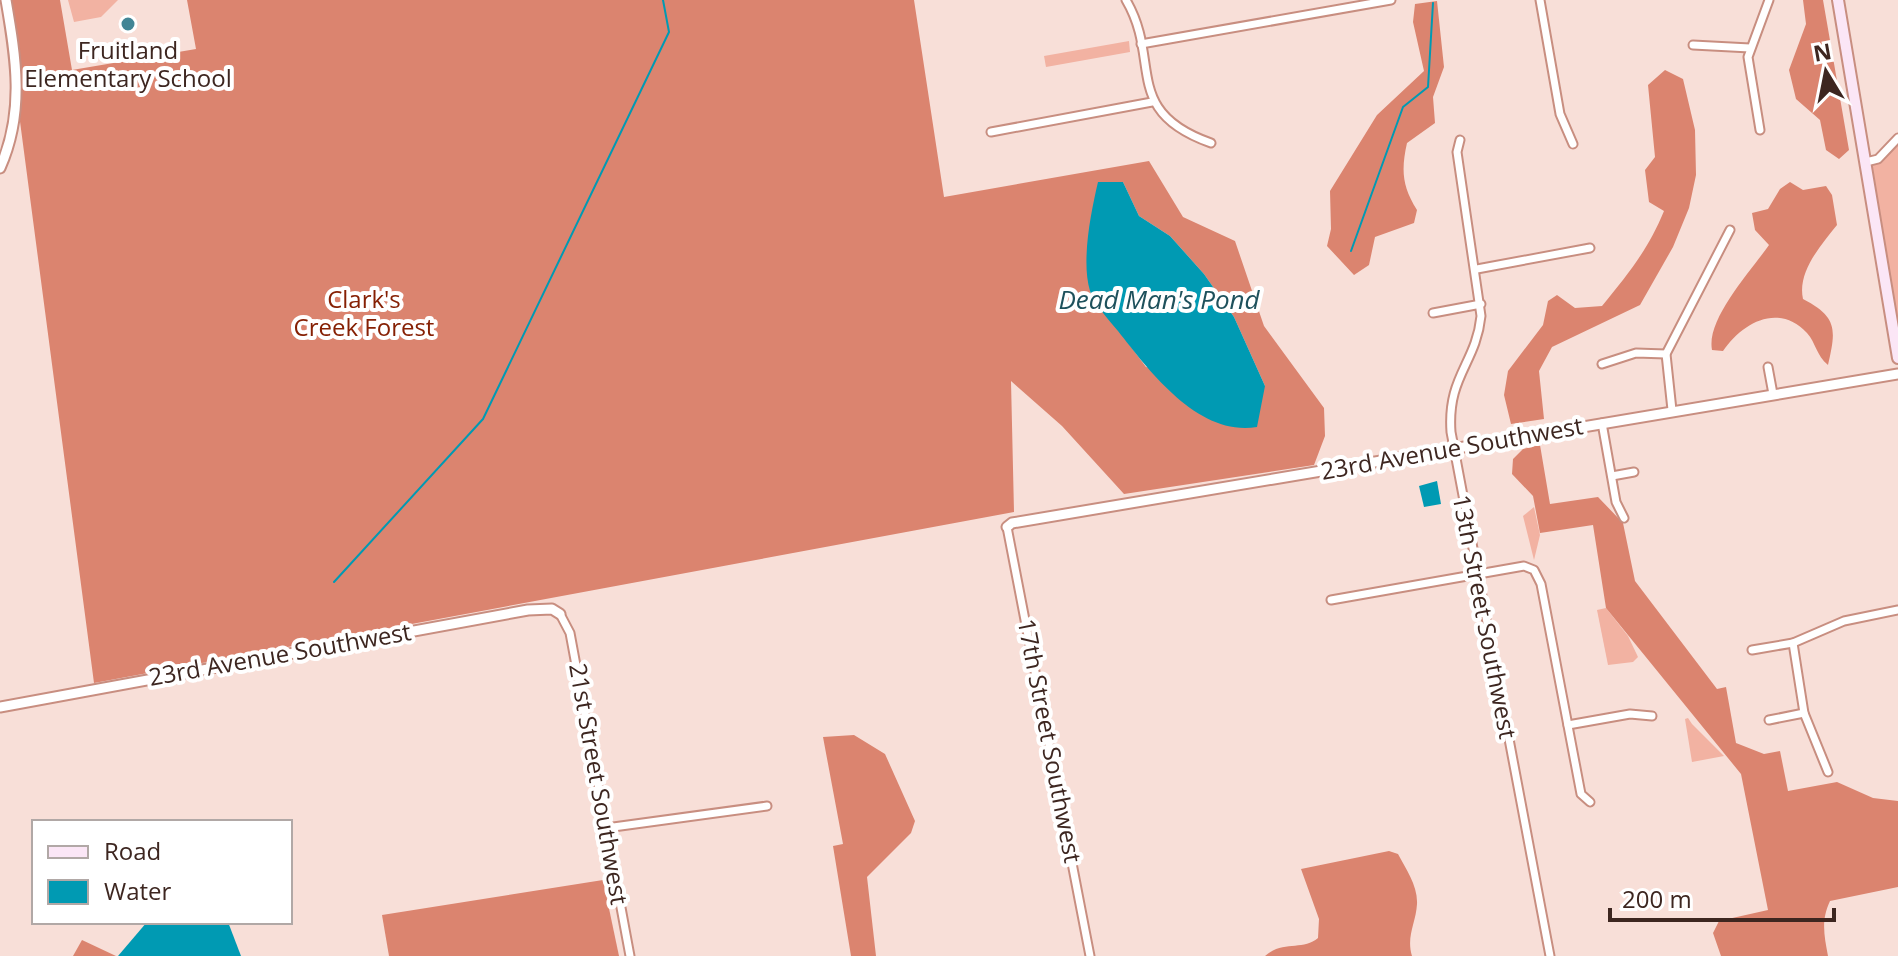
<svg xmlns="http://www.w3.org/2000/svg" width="1898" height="956" font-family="'Open Sans',sans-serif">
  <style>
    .green { fill: #f2b2a2 }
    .forest { fill: #db846f; fill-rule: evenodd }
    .water { fill: #009ab3 }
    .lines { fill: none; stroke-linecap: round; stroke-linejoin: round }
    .stream { stroke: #009ab3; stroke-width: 2 }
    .minor-casing { stroke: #c88e80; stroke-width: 11 }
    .tertiary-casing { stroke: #c88e80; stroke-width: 13 }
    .secondary-casing { stroke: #c88e80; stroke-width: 14 }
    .minor { stroke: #fff; stroke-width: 7 }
    .tertiary { stroke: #fff; stroke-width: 9 }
    .secondary { stroke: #fbe6f6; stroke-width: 10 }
    .poi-dot { fill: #428595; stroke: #fff; stroke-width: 3 }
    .labels { text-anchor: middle; stroke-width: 8; stroke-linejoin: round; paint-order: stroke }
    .poi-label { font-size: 24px; fill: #3d2620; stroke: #fff }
    .park-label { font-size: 24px; fill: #862004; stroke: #fff }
    .street-label { font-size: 24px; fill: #3d2620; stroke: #fff }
    .water-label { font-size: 26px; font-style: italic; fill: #1e515c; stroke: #fff }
  </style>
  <rect width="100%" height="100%" fill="#f8dfd8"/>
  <g class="green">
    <polygon points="68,0 118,0 101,17 74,22"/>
    <polygon points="1129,41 1130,52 1046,67 1044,56"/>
    <polygon points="1898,138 1898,358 1866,162 1874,161"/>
    <polygon points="1534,507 1540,535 1534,560 1523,516"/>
    <polygon points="1606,608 1628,636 1638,657 1633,662 1608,665 1597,610"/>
    <polygon points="1688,718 1692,724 1724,756 1692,762 1685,719"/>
  </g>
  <g class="forest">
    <path d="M4,0H60L72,70L196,49L187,0H914L944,197L1149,161L1183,217L1235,241L1264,326L1324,408L1325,436L1314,465L1124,494L1062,426L1011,381L1014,512L94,683ZM1123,182L1139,216L1170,236L1204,274L1234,317L1265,386L1146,367L1090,292Z"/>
    <polygon points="1803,0 1823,0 1849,150 1839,159 1826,150 1820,120 1796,99 1789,70 1806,24"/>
    <path d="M1437,1L1444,67L1433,97L1435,123L1407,143C1401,170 1402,186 1417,210L1414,223L1375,237L1369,265L1354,275L1327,246L1331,229L1330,191L1377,115L1424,71L1413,22L1415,4Z"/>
    <path d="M1665,70L1683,79L1695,130L1696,175L1689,208L1673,247L1640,305L1552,347L1539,371L1544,419L1511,424L1504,395L1508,371L1543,325L1548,301L1557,295L1575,308L1602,306C1628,274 1648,250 1664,211L1649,202L1645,170L1655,157L1648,85Z"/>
    <path d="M1790,182L1803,190L1826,186L1832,195L1837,225C1821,245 1797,272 1803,299C1838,317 1836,330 1828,365C1816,355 1816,343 1807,333C1778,302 1742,323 1723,351L1712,350C1706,319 1751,271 1769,245L1755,230L1752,213L1768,209L1780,189Z"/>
    <path d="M1540,445L1550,504L1598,497L1623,523L1635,581L1717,689L1726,687L1736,743L1764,754L1780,751L1788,791L1837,782L1873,798L1898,801V887L1830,901C1821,920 1824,935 1828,956H1721L1713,933L1719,921L1768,910L1741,774L1606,608L1593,525L1540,533L1533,496L1512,474L1513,459L1523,449Z"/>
    <polygon points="854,735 885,754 915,821 911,833 867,877 876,956 851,956 833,846 843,844 823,737"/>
    <path d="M1389,851L1398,854C1406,869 1418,886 1417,904C1416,923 1406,936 1412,956H1265C1283,940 1303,951 1318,938L1319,919L1301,869Z"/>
    <polygon points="603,880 619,956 389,956 382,915"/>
    <polygon points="82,940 116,956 73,956"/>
  </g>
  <g class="water">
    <path d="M1098,182H1123L1139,216L1170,236L1204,274L1234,317L1265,386L1257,427C1199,437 1150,372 1118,331C1109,320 1094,304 1090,291C1081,261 1091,212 1098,182Z"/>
    <polygon points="1437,481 1441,504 1424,507 1419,486"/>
    <polygon points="147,922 228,922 241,956 118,956"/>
  </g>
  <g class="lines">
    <g class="stream">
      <polyline points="1351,251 1403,107 1428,87 1433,3"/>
      <polyline points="334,582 483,419 669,32 663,0"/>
    </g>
    <g class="minor-casing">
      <g id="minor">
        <path d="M1126,0C1162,61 1121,111 1211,143"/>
        <polyline points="1540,0 1560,114 1573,144"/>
        <polyline points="1141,44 1391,0"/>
        <polyline points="1693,45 1750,48"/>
        <polyline points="1760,130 1748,57 1769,0"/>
        <polyline points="991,132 1152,102"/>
        <path d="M1460,140L1457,152L1481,316C1476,364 1447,376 1451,432L1550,956"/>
        <polyline points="1866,162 1878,159 1898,138"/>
        <polyline points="1477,269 1590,248"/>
        <polyline points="1433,313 1481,304"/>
        <polyline points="1602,364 1636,353 1666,354"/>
        <polyline points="1768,367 1773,394"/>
        <polyline points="1672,410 1666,354 1730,230"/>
        <polyline points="1602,423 1616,502 1624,518"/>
        <polyline points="1612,476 1634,472"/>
        <polyline points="1007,527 1090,956"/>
        <polyline points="1331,600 1524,566 1534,570 1541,584 1581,794 1590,802"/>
        <polyline points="560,614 570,633 630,956"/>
        <polyline points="1793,643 1804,713 1828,772"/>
        <polyline points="1752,650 1793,643 1844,621 1898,610"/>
        <polyline points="1769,720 1804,713"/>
        <polyline points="1568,725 1630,714 1652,716"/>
        <polyline points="606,828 767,806"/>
      </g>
    </g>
    <g class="tertiary-casing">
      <g id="tertiary">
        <path d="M0,168C25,112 16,58 6,0"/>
        <polyline points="1007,527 1012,523 1898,374"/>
        <polyline points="0,707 528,610 552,609 560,614"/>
      </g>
    </g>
    <g class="secondary-casing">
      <polyline id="secondary" points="1838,0 1898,358"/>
    </g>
    <use href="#minor" class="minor"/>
    <use href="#tertiary" class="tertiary"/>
    <use href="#secondary" class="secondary"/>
  </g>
  <circle class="poi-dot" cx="128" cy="24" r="8"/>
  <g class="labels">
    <g class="poi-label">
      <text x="128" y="59">Fruitland<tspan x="128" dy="28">Elementary School</tspan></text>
    </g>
    <g class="park-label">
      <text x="364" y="308">Clark's<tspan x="364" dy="28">Creek Forest</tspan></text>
    </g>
    <g class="street-label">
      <text transform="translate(1452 449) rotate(-10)" y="8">23rd Avenue Southwest</text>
      <text transform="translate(1484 617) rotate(79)" y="8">13th Street Southwest</text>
      <text transform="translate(280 655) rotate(-10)" y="8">23rd Avenue Southwest</text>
      <text transform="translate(1049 741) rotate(79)" y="8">17th Street Southwest</text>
      <text transform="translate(598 784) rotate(80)" y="8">21st Street Southwest</text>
    </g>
    <g class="water-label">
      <text x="1159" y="309">Dead Man's Pond</text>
    </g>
  </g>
  <rect x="32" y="820" width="260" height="104" fill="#ffffff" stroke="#b1a8a6" stroke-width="2"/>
  <rect x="48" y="846" width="40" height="12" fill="#fbe6f6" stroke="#b1a8a6" stroke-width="2"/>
  <text x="104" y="860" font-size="24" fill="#3d2620">Road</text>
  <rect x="48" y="880" width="40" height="24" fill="#009ab3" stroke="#b1a8a6" stroke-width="2"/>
  <text x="104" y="900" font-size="24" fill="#3d2620">Water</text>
  <g transform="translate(1826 72) rotate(350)" stroke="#ffffff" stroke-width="6" paint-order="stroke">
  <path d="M0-6L14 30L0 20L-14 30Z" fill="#3d2620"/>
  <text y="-12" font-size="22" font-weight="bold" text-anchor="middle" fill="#3d2620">N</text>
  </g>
  <path d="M1610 908v12h224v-12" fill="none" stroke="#3d2620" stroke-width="4"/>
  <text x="1622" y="908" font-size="24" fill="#3d2620" stroke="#ffffff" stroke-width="6" paint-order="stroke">200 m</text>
</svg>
